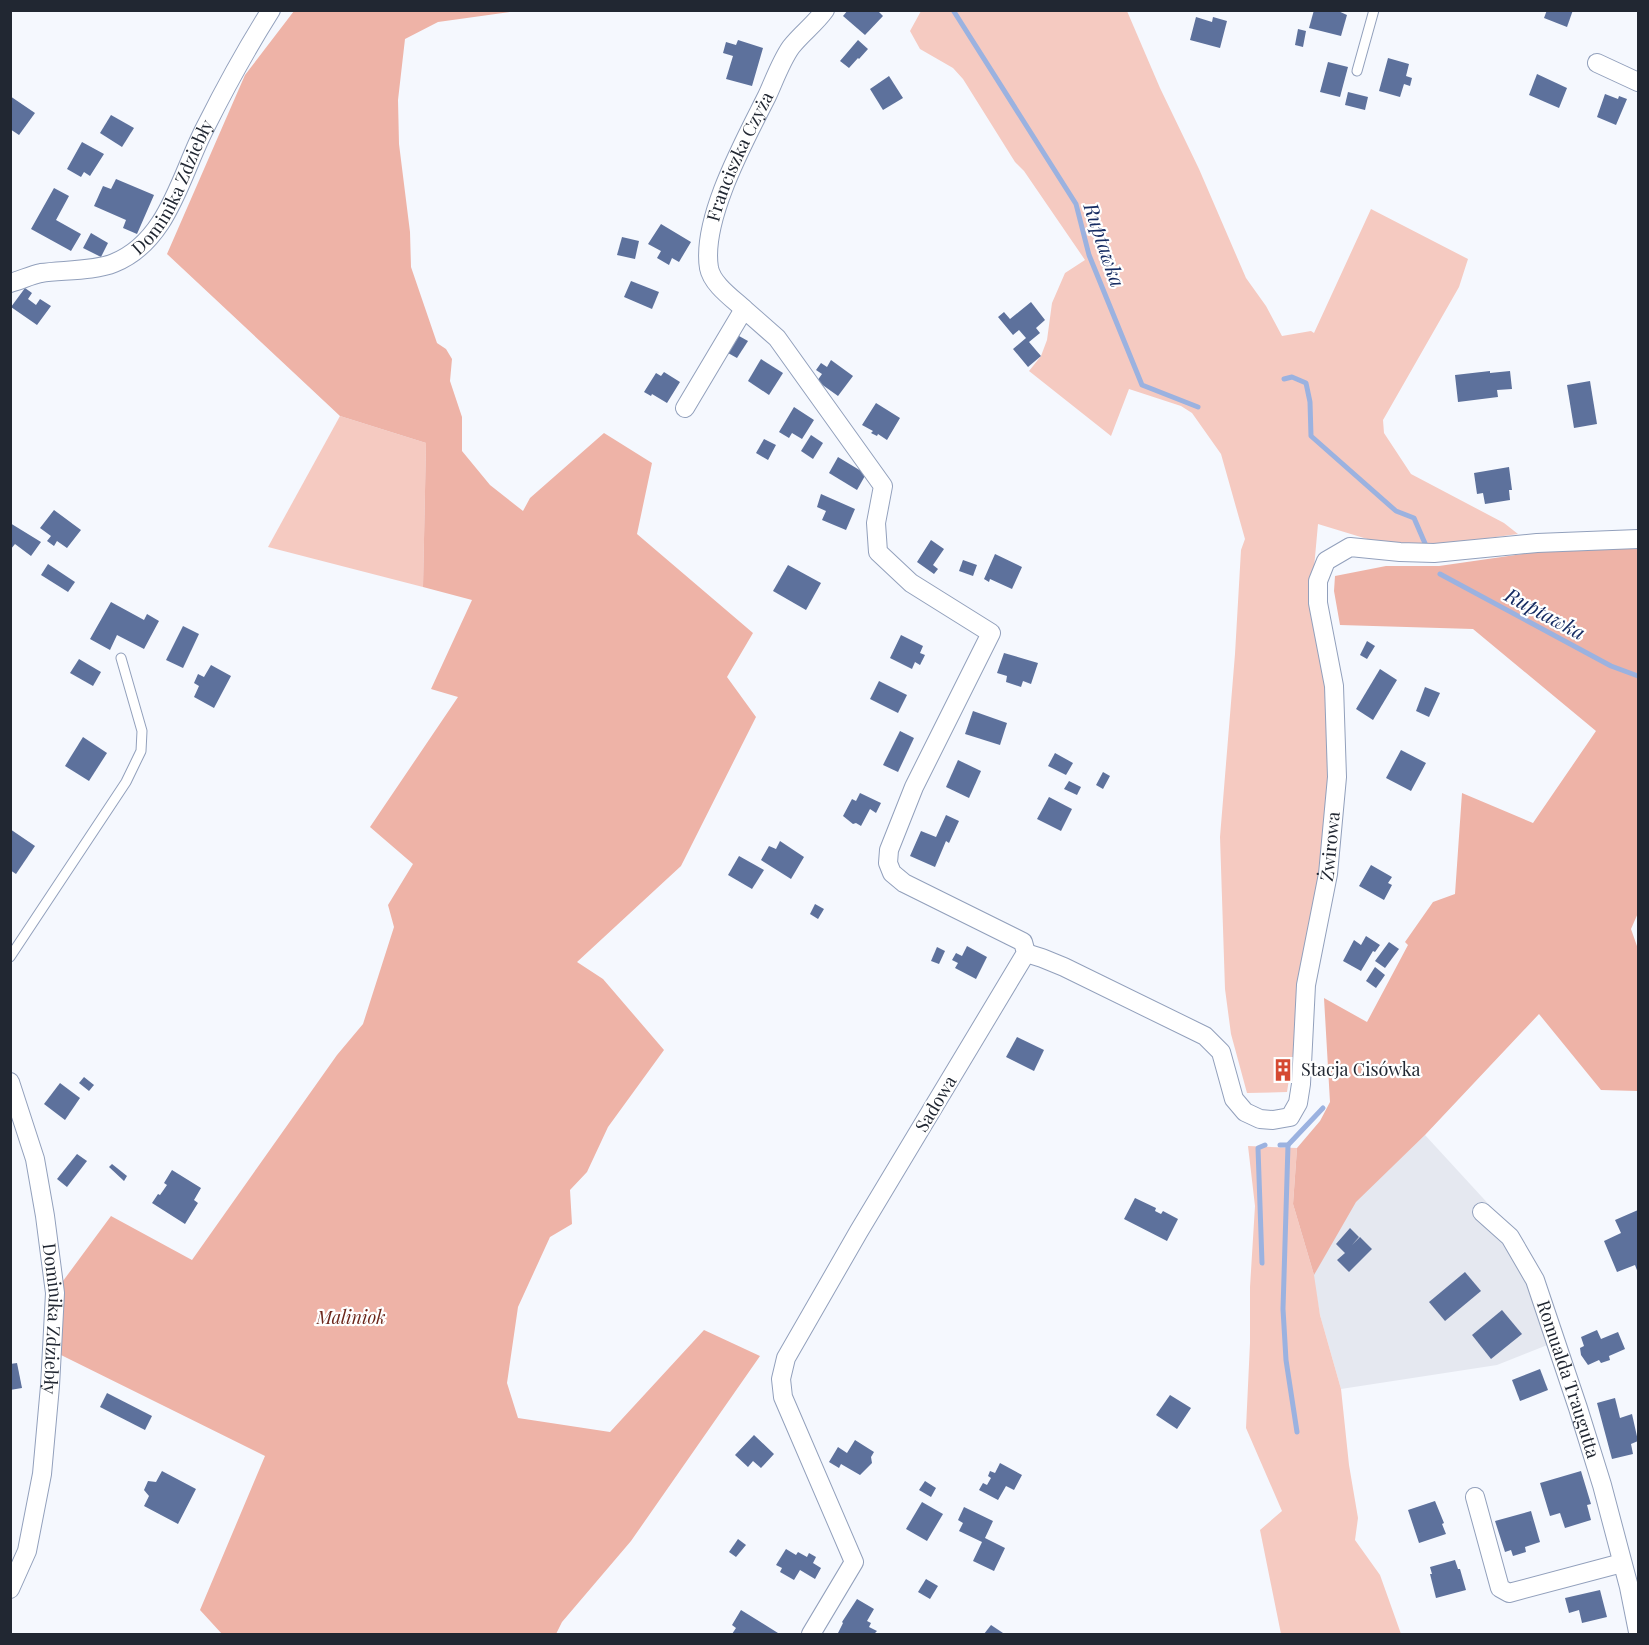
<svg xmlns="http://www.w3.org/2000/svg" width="1649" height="1645" font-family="'Playfair Display',serif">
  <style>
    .built { fill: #e5e8f0 }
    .green { fill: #f5cac1 }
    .forest { fill: #eeb3a7 }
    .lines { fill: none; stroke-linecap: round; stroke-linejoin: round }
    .stream { stroke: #9bb2e0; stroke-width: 5 }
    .building { fill: #5d719c }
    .lane-casing { stroke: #92a0bc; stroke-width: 11 }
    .street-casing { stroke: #92a0bc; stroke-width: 20 }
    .lane { stroke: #fff; stroke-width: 9 }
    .street { stroke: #fff; stroke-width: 18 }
    .labels { text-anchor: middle; stroke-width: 4.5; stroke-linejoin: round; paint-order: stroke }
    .street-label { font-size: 18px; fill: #212732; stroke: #fff }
    .poi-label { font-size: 18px; fill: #212732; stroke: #fff; text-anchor: start }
    .park-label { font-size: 18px; font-style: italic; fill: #6c271b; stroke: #fff }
    .water-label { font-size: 20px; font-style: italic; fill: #152b62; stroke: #fff }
  </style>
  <rect width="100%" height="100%" fill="#f5f8fe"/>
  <polygon class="built" points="1425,1135 1516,1234 1560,1340 1497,1365 1341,1389 1320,1315 1313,1276 1355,1202"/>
  <g class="green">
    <polygon points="921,11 1127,11 1160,88 1199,169 1246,278 1266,306 1282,336 1311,331 1314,333 1371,209 1468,259 1459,287 1383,420 1384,433 1411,474 1504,523 1518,534 1437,545 1387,545 1318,524 1314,568 1325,661 1330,815 1287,1092 1247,1093 1231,1034 1225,989 1220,837 1235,654 1241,550 1245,539 1221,454 1192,413 1181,406 1129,389 1111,436 1029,371 1041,356 1047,340 1052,303 1065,273 1085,260 1024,171 1015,162 963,79 953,68 920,49 910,31"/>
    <polygon points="340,416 426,443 423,587 268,547"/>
    <polygon points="1248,1146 1297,1148 1293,1204 1314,1275 1320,1315 1341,1389 1349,1465 1358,1518 1355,1540 1380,1575 1401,1634 1281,1634 1260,1530 1282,1511 1246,1428 1250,1343 1250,1287 1255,1206"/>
  </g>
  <g class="forest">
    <polygon points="294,11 517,11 438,22 405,39 398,100 399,144 410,232 411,267 437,343 446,349 452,359 450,381 462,417 462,451 490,485 523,511 530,498 604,433 652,463 637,534 753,633 727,677 756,717 681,866 577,962 603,979 664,1050 608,1127 587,1172 570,1190 572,1224 550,1237 518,1307 507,1383 518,1418 610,1432 704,1330 760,1356 631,1541 562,1622 556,1634 222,1634 200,1610 265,1456 61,1355 63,1281 111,1216 192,1260 337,1055 363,1024 394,927 388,905 413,864 370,827 458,697 431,689 472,600 423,587 426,443 340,416 167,254 245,75"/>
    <polygon points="1638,545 1638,913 1631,929 1638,949 1638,1091 1601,1090 1539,1014 1425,1135 1356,1202 1314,1275 1293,1204 1297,1148 1320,1121 1330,1102 1324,998 1367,1022 1408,945 1405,942 1433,902 1455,894 1462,793 1533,823 1596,731 1473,629 1340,625 1334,591 1335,576 1386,566 1439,566 1577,546"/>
  </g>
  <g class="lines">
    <g class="stream">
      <polyline points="953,10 1076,204 1089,255 1142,385 1198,407"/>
      <polyline points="1284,379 1292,377 1306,383 1310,402 1311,436 1396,511 1414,518 1427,548"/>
      <polyline points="1440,574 1611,666 1638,676"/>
      <polyline points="1280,1145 1288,1145 1323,1108"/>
      <polyline points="1288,1145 1283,1309 1286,1360 1297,1432"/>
      <polyline points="1262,1263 1258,1148 1265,1145"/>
    </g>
  </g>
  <g class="building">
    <polygon points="848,10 877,10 883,16 865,35 843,16"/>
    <polygon points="1314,10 1336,10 1347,15 1341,36 1309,28"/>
    <polygon points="1547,10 1573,10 1567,27 1544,18"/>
    <polygon points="1196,17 1212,22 1213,17 1227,21 1220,48 1190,40"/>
    <polygon points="1298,29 1306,31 1303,47 1295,45"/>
    <polygon points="738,40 763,48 752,86 726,79 733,56 723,53 726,42 736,45"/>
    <polygon points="858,40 868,49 859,59 858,58 849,68 840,61"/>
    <polygon points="1388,58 1409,64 1406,76 1412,78 1410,86 1404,84 1400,97 1379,91"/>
    <polygon points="1328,62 1348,67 1340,97 1320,92"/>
    <polygon points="1537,74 1567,88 1559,108 1529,95"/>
    <polygon points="889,76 903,98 883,110 870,89"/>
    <polygon points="1348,92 1368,97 1365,110 1345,105"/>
    <polygon points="1605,94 1618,99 1619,96 1627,99 1616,125 1597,117"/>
    <polygon points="10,96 35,113 19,135 10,129"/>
    <polygon points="111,115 134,128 122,147 100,133"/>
    <polygon points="82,142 104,154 90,176 84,172 81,177 67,169"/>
    <polygon points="116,179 154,195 137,234 123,228 126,220 94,206 103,186 111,189"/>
    <polygon points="54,188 69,196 56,220 81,234 71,251 31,229"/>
    <polygon points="661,224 691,242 679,262 672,258 669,265 657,258 661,251 648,244"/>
    <polygon points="91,233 108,243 101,257 83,248"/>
    <polygon points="622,237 639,241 635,259 617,255"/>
    <polygon points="631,281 659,292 652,309 624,297"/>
    <polygon points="25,288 32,293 28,299 36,305 40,299 51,306 37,325 11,307"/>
    <polygon points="1031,302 1045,320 1036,328 1040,333 1029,342 1041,356 1028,367 1013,349 1026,338 1019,330 1013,335 998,317 1004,312 1010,319"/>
    <polygon points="739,336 748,341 737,358 728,353"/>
    <polygon points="761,359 783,373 769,395 748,381"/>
    <polygon points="831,360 853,376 838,396 817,381 822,374 816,370 821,363 827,367"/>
    <polygon points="1490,371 1490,373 1510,371 1512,389 1497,390 1498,397 1458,402 1455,375"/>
    <polygon points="664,372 680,382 667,403 652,394 651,396 644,392 656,373 661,376"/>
    <polygon points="1590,381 1597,424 1574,428 1567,385"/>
    <polygon points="876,403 900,418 887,440 878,434 877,436 871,433 873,431 862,425"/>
    <polygon points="794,407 814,420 802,439 792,433 789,438 779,432"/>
    <polygon points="811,435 823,443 813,459 801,451"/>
    <polygon points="764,439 776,445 768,460 756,453"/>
    <polygon points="838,457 866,474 857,490 829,473"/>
    <polygon points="1509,467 1512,490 1509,490 1510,500 1485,504 1483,493 1477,494 1474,473"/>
    <polygon points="821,494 855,509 846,530 822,520 826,511 817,507"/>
    <polygon points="54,510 81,530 67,548 57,541 54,546 47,541 51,536 40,528"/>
    <polygon points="10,523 41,542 31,556 15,544 10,550"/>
    <polygon points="931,540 944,549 933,565 938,569 934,574 917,562"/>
    <polygon points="995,554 1022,567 1012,589 990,579 989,582 984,579"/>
    <polygon points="963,560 977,565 973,576 959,571"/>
    <polygon points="48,564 75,582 68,592 41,575"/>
    <polygon points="788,565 821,583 806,610 773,591"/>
    <polygon points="111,602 144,620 147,614 159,621 144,649 117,635 110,650 90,639"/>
    <polygon points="183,626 199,634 183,668 166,660"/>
    <polygon points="901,635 923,646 920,653 925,655 920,665 915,662 912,669 890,658"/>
    <polygon points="1367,641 1375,646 1367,659 1360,655"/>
    <polygon points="1004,653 1038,663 1031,684 1023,681 1021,687 1006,682 1007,676 997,673"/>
    <polygon points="79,659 101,672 93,686 70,673"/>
    <polygon points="211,665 231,676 214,708 194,697 199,686 194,683 198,674 204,677"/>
    <polygon points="1380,669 1397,680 1373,720 1356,709"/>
    <polygon points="879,681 907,695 898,713 870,699"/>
    <polygon points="1425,687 1440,693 1429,717 1416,711"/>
    <polygon points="973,711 1007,723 1000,745 965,734"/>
    <polygon points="900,731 914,738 898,772 883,765"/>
    <polygon points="83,737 107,753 89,781 65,766"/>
    <polygon points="1401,750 1426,763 1411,791 1386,778"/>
    <polygon points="1055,753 1073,763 1066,775 1048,766"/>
    <polygon points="958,760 981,771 969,798 946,787"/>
    <polygon points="1103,772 1110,776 1103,789 1096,785"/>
    <polygon points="1069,781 1081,787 1077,795 1064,789"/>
    <polygon points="860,793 881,803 876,813 870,809 861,826 856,823 853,824 843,816 852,799 856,801"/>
    <polygon points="1049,797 1072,809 1061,831 1037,819"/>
    <polygon points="946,815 959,821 949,843 946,841 935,867 910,856 921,831 936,837"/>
    <polygon points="10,829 35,846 16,874 10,870"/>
    <polygon points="780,841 804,857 791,879 761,860 769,846 776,849"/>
    <polygon points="739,856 764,870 752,889 728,875"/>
    <polygon points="1371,865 1392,877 1388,883 1392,885 1384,900 1359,886"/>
    <polygon points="815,904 824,909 818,919 810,914"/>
    <polygon points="1366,936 1380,945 1375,952 1373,951 1361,971 1343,961 1354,940 1361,945"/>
    <polygon points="1389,942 1399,949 1385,968 1375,961"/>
    <polygon points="967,946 987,957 976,979 955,968 958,963 952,960 956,953 962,956"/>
    <polygon points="937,947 945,951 939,964 931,961"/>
    <polygon points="1375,967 1385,975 1376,988 1366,981"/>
    <polygon points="1017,1037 1044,1050 1034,1071 1006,1057"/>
    <polygon points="84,1077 94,1085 89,1091 79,1083"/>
    <polygon points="60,1083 80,1098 65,1120 44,1104"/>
    <polygon points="77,1154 87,1161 67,1187 57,1179"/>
    <polygon points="112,1164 127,1176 124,1181 109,1167"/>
    <polygon points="172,1170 201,1188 194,1200 198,1203 185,1224 152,1203 158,1194 160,1195 167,1185 164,1183"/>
    <polygon points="1135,1198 1156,1208 1155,1211 1161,1214 1163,1211 1178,1219 1167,1241 1124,1219"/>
    <polygon points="1638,1210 1638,1273 1635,1265 1617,1272 1604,1241 1621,1233 1615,1220"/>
    <polygon points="1350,1228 1359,1237 1352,1245 1360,1237 1372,1249 1349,1272 1337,1260 1345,1253 1336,1244"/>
    <polygon points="1465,1272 1481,1291 1445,1321 1429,1302"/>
    <polygon points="1502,1310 1522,1334 1491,1359 1472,1335"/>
    <polygon points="1597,1330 1601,1339 1618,1332 1625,1349 1609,1356 1610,1360 1601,1363 1599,1360 1588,1365 1581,1355 1580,1348 1584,1346 1581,1337"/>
    <polygon points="17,1363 22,1388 10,1390 10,1364"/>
    <polygon points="1540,1369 1548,1390 1520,1401 1512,1380"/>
    <polygon points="107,1393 152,1416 145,1430 100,1407"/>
    <polygon points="1170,1395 1191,1408 1177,1429 1156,1415"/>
    <polygon points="1615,1398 1620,1418 1632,1414 1638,1441 1631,1444 1633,1454 1612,1459 1597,1403"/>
    <polygon points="754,1435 774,1454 761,1468 753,1461 748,1467 735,1455"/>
    <polygon points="855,1440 874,1452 871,1457 872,1463 860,1475 841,1464 839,1468 829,1462 838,1447 847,1453"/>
    <polygon points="1000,1463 1022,1475 1014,1490 1006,1486 998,1500 979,1490 983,1483 987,1485 991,1478 988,1476 990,1471 995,1473"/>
    <polygon points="162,1471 196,1489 178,1524 144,1506 149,1496 144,1490 148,1481 156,1482"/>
    <polygon points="1581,1471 1591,1504 1587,1505 1591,1520 1565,1528 1560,1513 1550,1516 1540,1483"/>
    <polygon points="925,1481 936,1488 931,1497 919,1490"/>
    <polygon points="1435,1501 1444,1523 1442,1524 1446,1534 1419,1543 1408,1510"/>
    <polygon points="922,1502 943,1514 927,1541 906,1529"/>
    <polygon points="964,1507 993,1521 985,1538 1005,1548 994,1571 973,1561 982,1542 959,1531 963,1523 958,1520"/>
    <polygon points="1531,1511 1540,1542 1525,1547 1526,1552 1513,1556 1511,1550 1505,1552 1495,1521"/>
    <polygon points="738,1539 746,1545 736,1557 729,1552"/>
    <polygon points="786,1549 796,1555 798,1552 807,1557 809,1553 816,1557 813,1563 821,1568 815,1579 800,1570 794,1580 780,1572 782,1568 776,1565"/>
    <polygon points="1455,1560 1458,1569 1460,1569 1466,1590 1436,1598 1430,1574 1432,1574 1430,1567"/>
    <polygon points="926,1579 938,1586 930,1599 918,1592"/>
    <polygon points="1600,1590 1607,1617 1582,1623 1579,1610 1569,1613 1565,1598"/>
    <polygon points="857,1599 874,1609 867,1621 871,1623 869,1627 877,1631 874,1634 841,1634 838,1633 843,1623 842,1622"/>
    <polygon points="741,1610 778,1633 777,1634 732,1634 736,1628 732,1625"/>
    <polygon points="991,1625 1003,1633 1002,1634 984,1634"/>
  </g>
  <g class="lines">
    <g class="lane-casing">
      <g id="lane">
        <polyline points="1357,71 1374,10"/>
        <polyline points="10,957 126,782 141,751 142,731 121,658"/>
      </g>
    </g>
    <g class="street-casing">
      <g id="street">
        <polyline points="1597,63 1638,82"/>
        <path id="s1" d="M10,283C21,280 31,275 41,273C62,270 95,271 114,263C169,241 181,173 206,126C226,86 247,48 271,10"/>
        <path id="s2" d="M744,309C732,298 712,284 709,268C701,219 745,140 767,96C774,81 781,61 791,47C801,34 815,24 825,10"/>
        <polyline points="685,408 744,309 777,338 883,486 876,523 878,552 911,583 991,633 914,787 889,850 888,863 892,873 904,883 1023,942 1026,953 859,1231 786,1358 781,1379 783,1397 854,1562 811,1634"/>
        <path id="s3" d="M1026,953L1042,958L1064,967L1205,1036L1221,1052L1234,1099L1245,1112L1260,1119L1273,1120L1290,1117L1298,1103L1301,1084L1306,985L1328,874L1337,777L1334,686L1318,603V581L1326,561L1350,547L1400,552L1434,553L1537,543L1638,539"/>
        <path id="s4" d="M10,1082L35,1159L45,1216L55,1293L50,1386L42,1474L27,1551L10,1589"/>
        <path id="s5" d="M1482,1212L1510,1237L1535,1280L1578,1408L1602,1485L1629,1587L1638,1632"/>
        <polyline points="1475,1497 1500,1588 1509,1593 1622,1563"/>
      </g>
    </g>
    <use href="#lane" class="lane"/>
    <use href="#street" class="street"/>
  </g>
  <defs>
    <g id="building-bare" transform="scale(1.8)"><path d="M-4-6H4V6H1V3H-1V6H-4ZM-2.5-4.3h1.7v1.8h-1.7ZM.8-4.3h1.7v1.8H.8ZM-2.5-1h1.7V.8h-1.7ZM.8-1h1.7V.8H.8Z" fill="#d54931" stroke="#fff" stroke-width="2.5" paint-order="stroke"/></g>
  </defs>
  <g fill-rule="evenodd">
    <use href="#building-bare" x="1283" y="1070"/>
  </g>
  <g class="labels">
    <g class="street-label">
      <text dy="6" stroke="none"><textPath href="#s2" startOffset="172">Franciszka Czyża</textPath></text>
      <text dy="6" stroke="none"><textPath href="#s1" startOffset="206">Dominika Zdziebły</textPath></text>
      <text dy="6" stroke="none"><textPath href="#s3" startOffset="608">Żwirowa</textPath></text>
      <text transform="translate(936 1104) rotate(-59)" y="6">Sadowa</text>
      <text dy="6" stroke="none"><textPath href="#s4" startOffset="242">Dominika Zdziebły</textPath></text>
      <text dy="6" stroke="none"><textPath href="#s5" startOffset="192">Romualda Traugutta</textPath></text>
    </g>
    <g class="poi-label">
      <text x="1301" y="1076">Stacja Cisówka</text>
    </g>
    <g class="park-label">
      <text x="351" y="1324">Maliniok</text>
    </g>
    <g class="water-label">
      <text transform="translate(1104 245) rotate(71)" y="7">Ruptawka</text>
      <text transform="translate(1545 614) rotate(28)" y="7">Ruptawka</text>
    </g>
  </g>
  <rect width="1649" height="1645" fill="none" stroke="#212732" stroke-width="24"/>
</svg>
